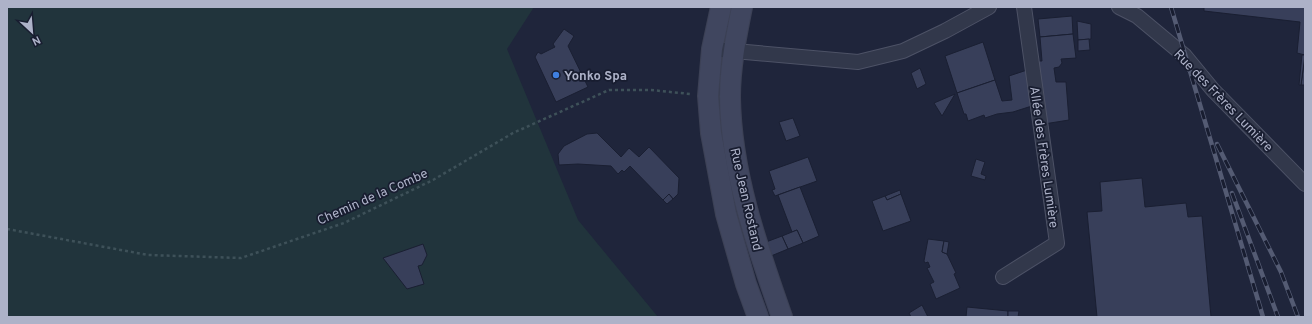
<svg xmlns="http://www.w3.org/2000/svg" width="1312" height="324" font-family="Overpass,sans-serif">
  <style>
    .green { fill: #21343c }
    .building { fill: #383f5a; stroke: #1a1f32 }
    .lines { fill: none; stroke-linecap: round; stroke-linejoin: round }
    .minor-casing { stroke: #4d5266; stroke-width: 16 }
    .secondary-casing { stroke: #3c4155; stroke-width: 22 }
    .path { stroke: #3e5159; stroke-width: 2.5; stroke-dasharray: 3 3; stroke-linecap: butt }
    .minor { stroke: #32384b; stroke-width: 14 }
    .secondary { stroke: #40465f; stroke-width: 20 }
    .rail-casing { stroke: #545b73; stroke-width: 4.5 }
    .rail { stroke: #181d30; stroke-width: 3; stroke-dasharray: 9; stroke-linecap: butt }
    .shop-dot { fill: #3f7fe0; stroke: #181d30; stroke-width: 1.5 }
    .labels { text-anchor: middle; stroke-width: 3.5; stroke-linejoin: round; paint-order: stroke }
    .poi-label { font-size: 13px; font-weight: bold; fill: #adb2c8; stroke: #181d30; text-anchor: start }
    .street-label { font-size: 13px; fill: #adb2c8; stroke: #181d30 }
  </style>
  <rect width="100%" height="100%" fill="#1f253b"/>
  <polygon class="green" points="7,7 534,7 507,49 578,220 658,317 7,317"/>
  <g class="building">
    <polygon points="1204,7 1305,7 1305,85 1301,85 1305,55 1297,53 1300,22 1204,11"/>
    <polygon points="1072,16 1073,34 1040,37 1038,19"/>
    <polygon points="1077,21 1091,24 1091,39 1078,40"/>
    <polygon points="564,29 574,36 568,46 588,87 556,102 535,57 538,52 541,54 555,47 553,44"/>
    <polygon points="1073,34 1076,58 1061,59 1062,63 1059,67 1054,68 1056,82 1066,82 1069,120 1044,124 1035,61 1042,61 1040,37"/>
    <polygon points="1089,39 1090,50 1078,51 1078,40"/>
    <polygon points="983,42 995,80 957,93 945,56"/>
    <polygon points="1302,55 1305,55 1301,85 1299,85"/>
    <polygon points="920,68 926,84 917,89 911,73"/>
    <polygon points="1030,69 1035,105 1013,112 997,114 985,118 984,115 968,121 966,114 964,114 957,93 995,80 1002,101 1012,100 1009,76"/>
    <polygon points="955,94 942,116 934,103"/>
    <polygon points="793,118 800,136 786,141 779,122"/>
    <polygon points="597,133 621,157 629,148 639,157 649,147 679,178 678,194 673,199 669,194 663,200 630,166 624,172 622,170 618,174 611,166 578,164 559,165 558,154 564,146 587,134"/>
    <polygon points="808,157 817,181 775,196 772,190 775,189 769,171"/>
    <polygon points="976,159 985,162 981,174 986,176 985,180 971,176"/>
    <polygon points="1142,178 1145,207 1186,203 1188,217 1202,216 1211,317 1097,317 1087,212 1102,211 1100,182"/>
    <polygon points="800,187 819,236 803,243 797,230 792,232 778,195"/>
    <polygon points="900,190 901,194 887,200 885,196"/>
    <polygon points="669,194 673,199 667,204 663,200"/>
    <polygon points="901,194 911,221 883,231 872,201 885,196 887,200"/>
    <polygon points="797,230 803,243 788,249 782,236"/>
    <polygon points="782,236 788,249 771,256 766,242"/>
    <polygon points="928,239 944,241 942,252 947,254 956,273 954,274 960,288 936,299 930,284 934,282 927,268 930,267 928,262 925,263 924,261"/>
    <polygon points="944,241 949,242 947,254 942,252"/>
    <polygon points="423,244 427,255 422,265 418,266 424,284 407,289 383,258"/>
    <polygon points="922,305 928,317 911,317 909,313"/>
    <polygon points="967,307 1008,311 1008,317 966,317"/>
    <polygon points="1008,311 1019,311 1018,317 1008,317"/>
  </g>
  <g class="lines">
    <g class="minor-casing">
      <g id="minor">
        <polyline points="1119,7 1137,16 1185,56 1213,90 1305,184"/>
        <polyline points="712,49 858,62 903,51 945,31 989,7"/>
        <polyline points="1003,277 1057,243 1024,7"/>
      </g>
    </g>
    <g class="secondary-casing">
      <g id="secondary">
        <polyline points="721,7 712,49 708,96 711,133 726,214 746,284 758,317"/>
        <path d="M742,7C736,37 730,67 730,97C731,173 757,246 782,317"/>
      </g>
    </g>
    <polyline class="path" points="7,229 148,255 241,258 344,223 433,180 513,133 609,90 651,90 690,94"/>
    <use href="#minor" class="minor"/>
    <use href="#secondary" class="secondary"/>
    <g class="rail-casing">
      <g id="rail">
        <polyline points="1171,7 1263,317"/>
        <polyline points="1217,144 1281,272 1298,317"/>
        <polyline points="1232,193 1278,317"/>
      </g>
    </g>
    <use href="#rail" class="rail"/>
  </g>
  <circle class="shop-dot" cx="556" cy="75" r="4"/>
  <g class="labels">
    <g class="poi-label">
      <text x="564" y="80">Yonko Spa</text>
    </g>
    <g class="street-label">
      <text transform="translate(1224 100) rotate(46)" y="5">Rue des Frères Lumière</text>
      <text transform="translate(1045 157) rotate(82)" y="5">Allée des Frères Lumière</text>
      <text transform="translate(372 196) rotate(-24)" y="5">Chemin de la Combe</text>
      <text transform="translate(747 199) rotate(77)" y="5">Rue Jean Rostand</text>
    </g>
  </g>
  <rect width="1312" height="324" fill="none" stroke="#adb2c8" stroke-width="16"/>
  <g transform="translate(32 32) rotate(154)" stroke="#181d30" stroke-width="3" paint-order="stroke">
  <path d="M0-3L7 15L0 10L-7 15Z" fill="#adb2c8"/>
  <text y="-6" font-size="11" font-weight="bold" text-anchor="middle" fill="#adb2c8">N</text>
  </g>
</svg>
